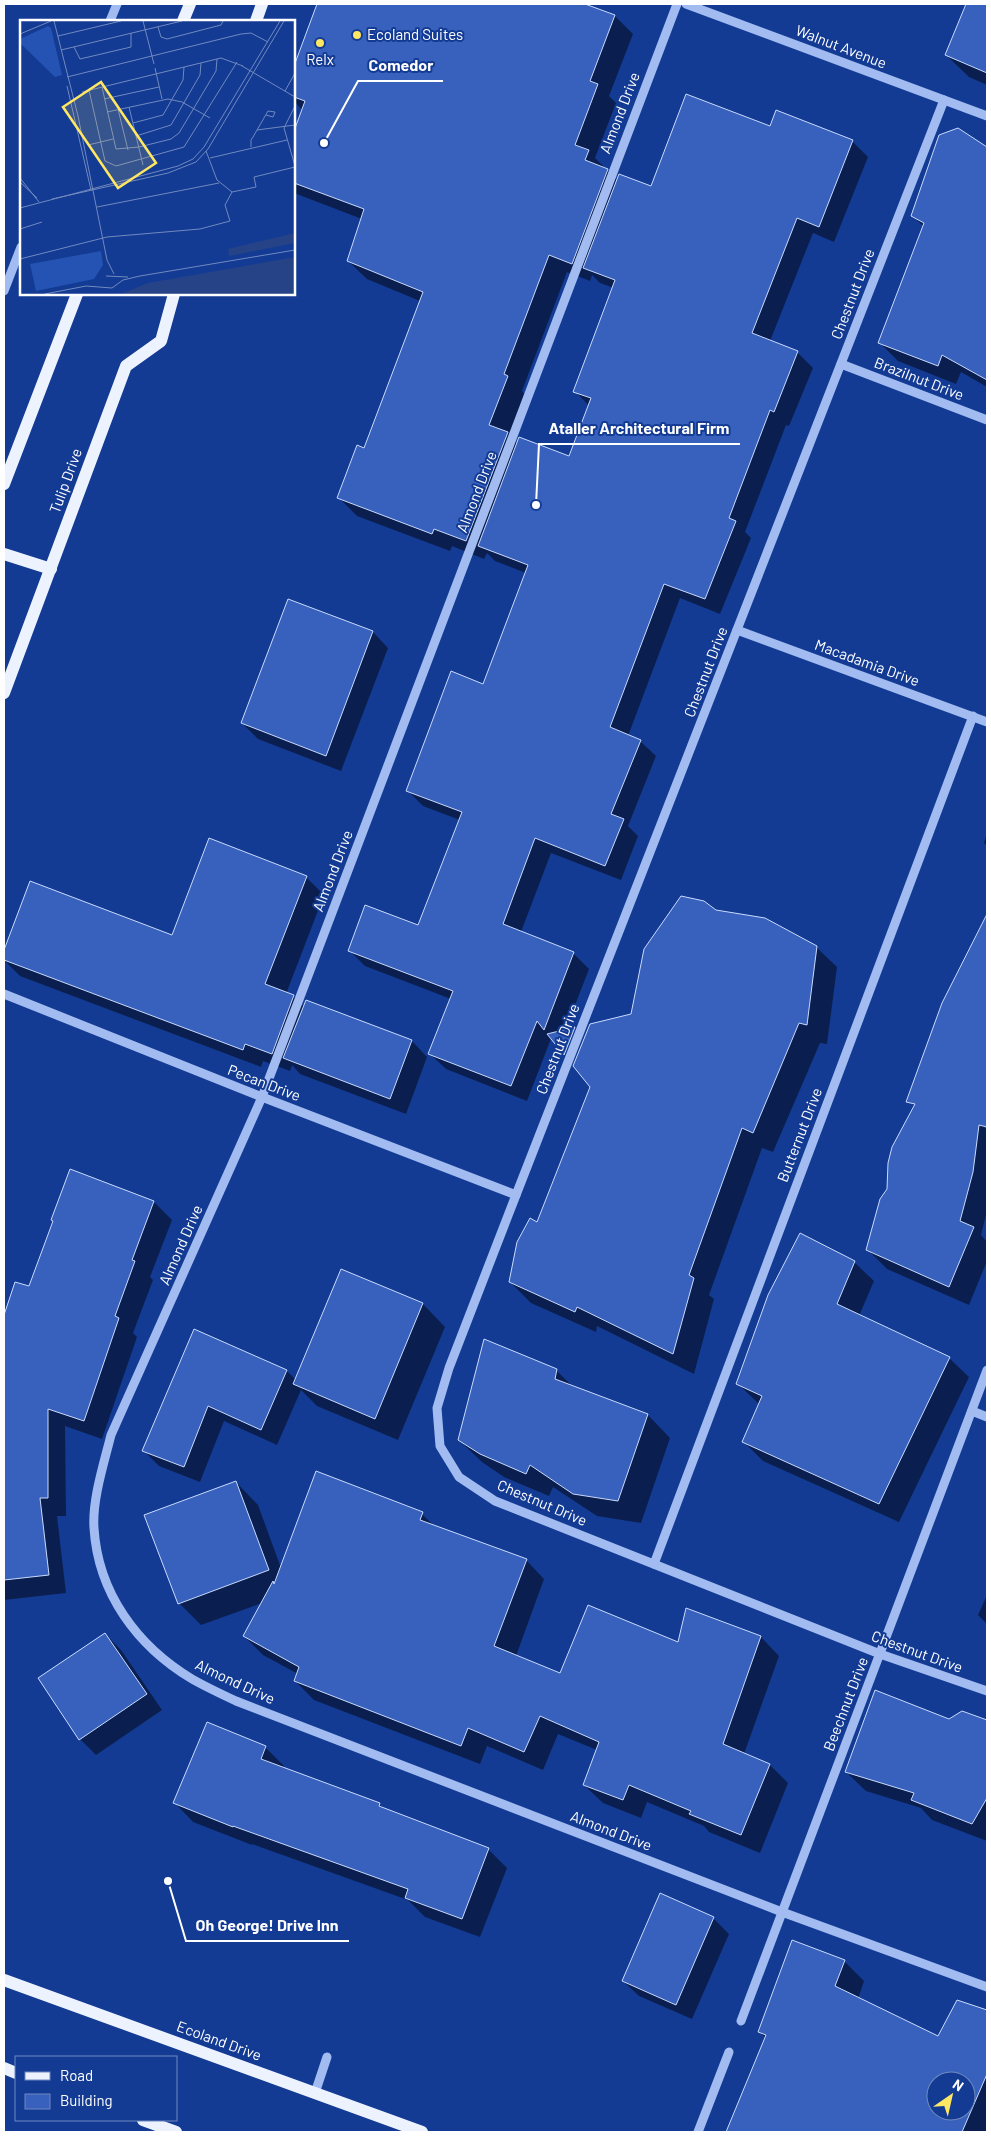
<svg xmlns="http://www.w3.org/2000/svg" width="991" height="2136" font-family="Barlow,sans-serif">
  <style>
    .shadow { fill: #0007; fill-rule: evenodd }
    .building { fill: #3761bc; stroke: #c9dafd; fill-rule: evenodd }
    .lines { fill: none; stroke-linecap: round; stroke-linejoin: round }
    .minor { stroke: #a2bcf2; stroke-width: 9 }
    .major { stroke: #edf2ff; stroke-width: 12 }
    .poi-dot { fill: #ffe663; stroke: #133b94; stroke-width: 2 }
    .labels { text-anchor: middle; stroke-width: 4; stroke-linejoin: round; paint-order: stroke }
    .poi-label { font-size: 15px; fill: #fff; stroke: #133b94; text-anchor: start }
    .street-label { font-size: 15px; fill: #fff; stroke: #133b94 }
    .inset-road { fill: none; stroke: #7189bf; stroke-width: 1 }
    .view { fill: #ffe663; fill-opacity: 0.15; stroke: #ffe663; stroke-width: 2.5 }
    .inset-edge { fill: none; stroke: #fff; stroke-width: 2.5 }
    .leader { fill: none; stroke: #fff; stroke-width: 2 }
    .callout-dot { fill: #fff; stroke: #133b94; stroke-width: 2 }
    .callout-label { font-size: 16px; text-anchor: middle; font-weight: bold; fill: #fff; stroke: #133b94; stroke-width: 4; stroke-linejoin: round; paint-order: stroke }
  </style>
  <rect width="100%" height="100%" fill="#133b94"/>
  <g class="shadow">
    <path d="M318,4H581L615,16L633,34L609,96L616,103L595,158L618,181L652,188L771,127L852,141L868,157L834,242L813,233L770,341L797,352L813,368L789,426L786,425L745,532L751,538L720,614L680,598L628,736L640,741L656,756L628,826L638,836L621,880L551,853L521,932L573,953L589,969L560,1044L552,1036L527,1101L446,1069L430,1054L451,999L365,966L349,950L418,927L460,820L423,806L407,790L484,685L526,573L495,561L487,553L484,559L452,546L450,551L357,516L339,498L365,449L420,301L367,279L348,261L362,219L294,193V134L303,111L294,101V70ZM567,272L590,281L592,275L600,283L614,288L575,391L589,406L569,457L518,444L510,436L525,395L522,391Z"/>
    <polygon points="968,4 987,4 987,85 969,77 946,55"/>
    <polygon points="958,130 987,148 987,258 985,263 987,264 987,387 961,372 956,384 898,361 879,342 924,227 912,215"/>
    <polygon points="289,600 373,632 388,648 341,771 258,739 242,723"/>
    <polygon points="987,833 987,846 984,843"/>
    <polygon points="306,877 324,895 286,994 293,996 304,1007 306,1001 412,1041 427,1057 406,1114 300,1074 292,1065 290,1071 263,1061 261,1067 20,976 4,960 4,953 30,883 172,937"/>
    <polygon points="715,911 816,947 837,967 827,1044 820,1043 773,1152 762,1148 709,1295 714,1299 694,1374 597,1326 596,1332 531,1303 510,1282 632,1015"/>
    <polygon points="986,920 987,920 987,1095 947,1078"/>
    <polygon points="979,1121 987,1130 987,1211 981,1235 987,1242 987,1261 969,1305 887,1269 867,1249"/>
    <polygon points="154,1202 172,1220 150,1277 153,1280 133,1333 137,1337 102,1439 65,1426 66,1516 57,1516 66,1593 4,1600 4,1319 16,1283 29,1288"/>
    <polygon points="854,1262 874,1281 859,1316 949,1358 969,1377 899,1522 763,1461 743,1441 759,1404 738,1384"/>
    <polygon points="342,1270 423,1304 445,1327 398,1440 317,1406 301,1390 277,1445 224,1421 200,1482 159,1466 144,1451 195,1330 287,1371 296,1380"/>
    <polygon points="556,1370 574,1388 648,1415 670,1438 641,1523 597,1516 553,1487 549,1496 504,1477 482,1462 459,1440"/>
    <polygon points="236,1482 258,1505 281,1568 422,1514 435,1527 526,1560 544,1579 516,1656 561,1675 679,1644 687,1609 761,1637 779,1656 744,1754 770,1765 788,1783 760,1853 709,1832 704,1826 647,1802 641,1818 603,1803 584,1785 597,1750 558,1734 543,1770 487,1746 480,1764 314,1700 295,1681 298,1674 263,1655 244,1636 262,1603 201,1625 179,1603"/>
    <polygon points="987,1595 987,1624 978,1615"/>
    <polygon points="105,1634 121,1650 162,1710 96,1755 80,1739"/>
    <polygon points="962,1712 987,1722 987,1841 932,1820 921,1808 866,1791 846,1772 949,1721"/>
    <polygon points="265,1747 284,1766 283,1768 379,1804 386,1810 488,1849 507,1868 480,1937 425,1917 408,1900 252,1844 252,1845 193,1822 175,1803"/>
    <polygon points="713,1918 729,1934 692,2019 639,1996 623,1981"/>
    <path d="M844,1961L864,1981L858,1999L939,2038L957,2002L987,2011V2132H727L766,2038L759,2032ZM936,2081H966V2111H936Z"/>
  </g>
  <g class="building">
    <polygon points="317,4 585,4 615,15 590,81 598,84 575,145 589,150 585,160 608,169 572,264 549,255 504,374 508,376 489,425 508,432 466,541 434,529 432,534 337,498 357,445 364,448 423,292 347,261 364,209 294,183 294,131 305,101 294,97 294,66"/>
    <polygon points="966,4 987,4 987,73 945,55"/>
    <polygon points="686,94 770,126 776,110 853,140 819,227 797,218 752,333 798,351 774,412 770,410 729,518 736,521 705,599 664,584 610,727 641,740 611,814 624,819 605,866 535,838 503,924 574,952 544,1030 537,1021 511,1086 428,1054 453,991 348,951 365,905 418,925 462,812 406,791 451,671 483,684 528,565 478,546 519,437 569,456 591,398 573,392 615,280 583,268 619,174 651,186"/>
    <polygon points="958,128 987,147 987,380 942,355 938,366 878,343 924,223 911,216 939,135"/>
    <polygon points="288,599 373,631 326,756 241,723"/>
    <polygon points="209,838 307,876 265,984 294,995 272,1054 245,1044 243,1050 4,960 4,950 30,881 172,935"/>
    <polygon points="681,896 704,901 716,910 765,918 817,946 807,1025 799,1023 753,1133 742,1128 689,1275 694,1278 673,1354 577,1307 575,1312 509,1282 517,1242 530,1218 537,1222 590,1087 573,1066 590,1024 631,1014 644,949"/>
    <polygon points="987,914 987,1127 979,1125 973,1172 960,1221 974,1227 949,1287 866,1250 880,1199 887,1189 888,1163 892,1147 915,1104 906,1102 942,1003"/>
    <polygon points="306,1000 412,1040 390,1099 283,1058"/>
    <polygon points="575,1027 564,1055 547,1034"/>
    <polygon points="70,1169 154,1201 132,1260 135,1261 115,1316 119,1318 84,1421 48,1409 48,1498 40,1498 49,1575 4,1580 4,1315 15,1282 29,1286 53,1221 51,1220"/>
    <polygon points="800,1233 855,1261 837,1304 950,1357 879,1504 742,1442 762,1396 736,1384 768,1295"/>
    <polygon points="341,1269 423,1303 375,1419 293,1384"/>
    <polygon points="194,1329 287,1370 261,1430 208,1406 184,1467 142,1451"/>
    <polygon points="484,1339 557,1369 555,1379 648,1414 618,1501 573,1494 530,1465 526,1474 480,1454 458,1440"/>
    <polygon points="316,1471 423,1512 420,1520 527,1559 494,1646 560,1673 588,1605 678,1642 686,1608 761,1636 723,1744 770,1764 741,1835 689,1814 691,1811 629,1785 623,1800 583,1785 599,1742 540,1716 524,1752 468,1728 461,1746 294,1681 299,1667 243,1636 273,1581 274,1584"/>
    <polygon points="236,1481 269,1570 178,1604 144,1515"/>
    <polygon points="105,1633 147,1694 79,1740 38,1678"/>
    <polygon points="875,1690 949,1719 962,1711 987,1720 987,1798 972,1824 911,1800 914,1793 845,1772"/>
    <polygon points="207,1722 266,1746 261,1759 380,1803 379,1806 489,1848 462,1919 405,1898 408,1889 233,1826 233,1827 173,1803"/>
    <polygon points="660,1893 714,1917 676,2005 622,1981"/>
    <path d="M792,1940L845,1960L835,1986L938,2036L957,2000L987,2010V2074L962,2132H726L766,2035L758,2032ZM936,2081H966V2111H936Z"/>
  </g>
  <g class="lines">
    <g class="minor">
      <path d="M677,4L262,1097L111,1435C104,1463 92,1500 94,1528C98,1593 137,1646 192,1679C206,1687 221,1694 236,1701L782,1912L987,1987"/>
      <polyline points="686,4 987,116"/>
      <polyline points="110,21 117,4"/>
      <polyline points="944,100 516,1195 449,1368 437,1408 440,1446 459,1477 495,1501 880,1654 987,1691"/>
      <polyline points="4,291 21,247"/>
      <polyline points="841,364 987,420"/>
      <polyline points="737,630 987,722"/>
      <polyline points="4,994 262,1097 516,1195"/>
      <polyline points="972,1411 987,1417"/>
      <polyline points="654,1564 973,716"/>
      <polyline points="741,2021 987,1370"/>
      <polyline points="315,2093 327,2057"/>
      <polyline points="698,2132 729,2052"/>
    </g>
    <g class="major">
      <polyline points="183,21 190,4"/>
      <polyline points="256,21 262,4"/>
      <polyline points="4,484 77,294"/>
      <polyline points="4,554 51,569"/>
      <polyline points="4,693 126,366 161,341 174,294"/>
      <polyline points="4,1980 422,2132"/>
      <polyline points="4,2068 16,2073"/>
      <polyline points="143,2120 176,2132"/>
    </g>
  </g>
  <g class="poi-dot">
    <circle cx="357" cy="35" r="5"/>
    <circle cx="320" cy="43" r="5"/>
  </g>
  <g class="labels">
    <g class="poi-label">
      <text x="367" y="40">Ecoland Suites</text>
      <text x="320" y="65" text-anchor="middle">Relx</text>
    </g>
    <g class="street-label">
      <text transform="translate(841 47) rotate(21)" y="5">Walnut Avenue</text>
      <text transform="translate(620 113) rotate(-69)" y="5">Almond Drive</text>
      <text transform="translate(853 294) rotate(-69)" y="5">Chestnut Drive</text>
      <text transform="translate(919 379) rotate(21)" y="5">Brazilnut Drive</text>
      <text transform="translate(66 481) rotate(-70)" y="5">Tulip Drive</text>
      <text transform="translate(477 492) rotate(-69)" y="5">Almond Drive</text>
      <text transform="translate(867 663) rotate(20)" y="5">Macadamia Drive</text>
      <text transform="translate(706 672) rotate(-69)" y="5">Chestnut Drive</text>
      <text transform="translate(333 871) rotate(-69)" y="5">Almond Drive</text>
      <text transform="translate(558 1049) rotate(-69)" y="5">Chestnut Drive</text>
      <text transform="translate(264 1083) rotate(21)" y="5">Pecan Drive</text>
      <text transform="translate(800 1135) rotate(-69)" y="5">Butternut Drive</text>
      <text transform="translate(181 1245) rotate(-66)" y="5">Almond Drive</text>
      <text transform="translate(542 1503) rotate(23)" y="5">Chestnut Drive</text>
      <text transform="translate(917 1652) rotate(20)" y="5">Chestnut Drive</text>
      <text transform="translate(235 1682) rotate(25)" y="5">Almond Drive</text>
      <text transform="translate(846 1704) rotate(-69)" y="5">Beechnut Drive</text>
      <text transform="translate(611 1831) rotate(21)" y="5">Almond Drive</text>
      <text transform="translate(219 2041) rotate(20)" y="5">Ecoland Drive</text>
    </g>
  </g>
  <g transform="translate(20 20)">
    <rect width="275" height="275" fill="#133b94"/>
    <path d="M28,6L31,8L42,55L35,57L0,23V19ZM81,231L83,245L74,259L16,271L10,244Z" fill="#2553b4"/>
    <path d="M275,213V223L209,236L208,229ZM275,237V274H101L128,263Z" fill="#264387"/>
    <path class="inset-road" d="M34,1L58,96L87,240L94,254M123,1L134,44M138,7L141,17L147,19L201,5L203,1M0,14L31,1M38,16L101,1M54,27L60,39L111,27V13M41,30L162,1M222,46L275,77M135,48L142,79M47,57L221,14L231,13L248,22M47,66L71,170M82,67L96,129L119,127L151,119L159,113L196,51L197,39M69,70L85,141L96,146L164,127L217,42M265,71L275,53M62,72L201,38L223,46M84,79L139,67M109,87L123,145M98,89L108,130M87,92L148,79L162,82L190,98M113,103L143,95L163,60L164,47M264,108L275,146M264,108L275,86M237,110L275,105M116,116L151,105L180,55L181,43M68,125L93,119M231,127V120L233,117L248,91L255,92L253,97L246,95M186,131L197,160L212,172M190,138L267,120M0,158L19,182M0,162L17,178M212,172L236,167L234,157L275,147M32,179L148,153L176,142L188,129L264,1M77,187L199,163M0,188L158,146L173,139L184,127L260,1M0,209L22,202M0,239L87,217L180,209L210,201L205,185L212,172M86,256L108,257M66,266L92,268L103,260L120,256L275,230M25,274L66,266"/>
    <path class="view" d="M81,62L136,143L98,168L43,87Z"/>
    <rect width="275" height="275" class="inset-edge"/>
  </g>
  <path class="leader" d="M324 143L358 81H443M536 505L539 444H740M168 1881L186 1941H349"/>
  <g class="callout-dot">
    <circle cx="324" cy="143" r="5"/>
    <circle cx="536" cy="505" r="5"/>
    <circle cx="168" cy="1881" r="5"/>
  </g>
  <g class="callout-label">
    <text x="401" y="71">Comedor</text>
    <text x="639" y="434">Ataller Architectural Firm</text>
    <text x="267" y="1931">Oh George! Drive Inn</text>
  </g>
  <rect width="991" height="2136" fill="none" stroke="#ffffff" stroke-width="10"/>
  <rect x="15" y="2056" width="162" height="65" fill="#133b94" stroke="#7189bf"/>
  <rect x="25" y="2072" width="25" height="8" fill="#edf2ff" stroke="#7189bf"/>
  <text x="60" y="2081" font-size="15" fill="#ffffff">Road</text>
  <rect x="25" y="2094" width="25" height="15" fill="#3761bc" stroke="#7189bf"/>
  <text x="60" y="2106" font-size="15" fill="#ffffff">Building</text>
  <g transform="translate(951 2096) rotate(34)"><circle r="24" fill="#133b94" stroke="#7189bf"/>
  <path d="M0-4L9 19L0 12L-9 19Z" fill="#ffe663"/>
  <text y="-8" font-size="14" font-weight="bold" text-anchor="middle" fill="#ffffff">N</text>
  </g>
</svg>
